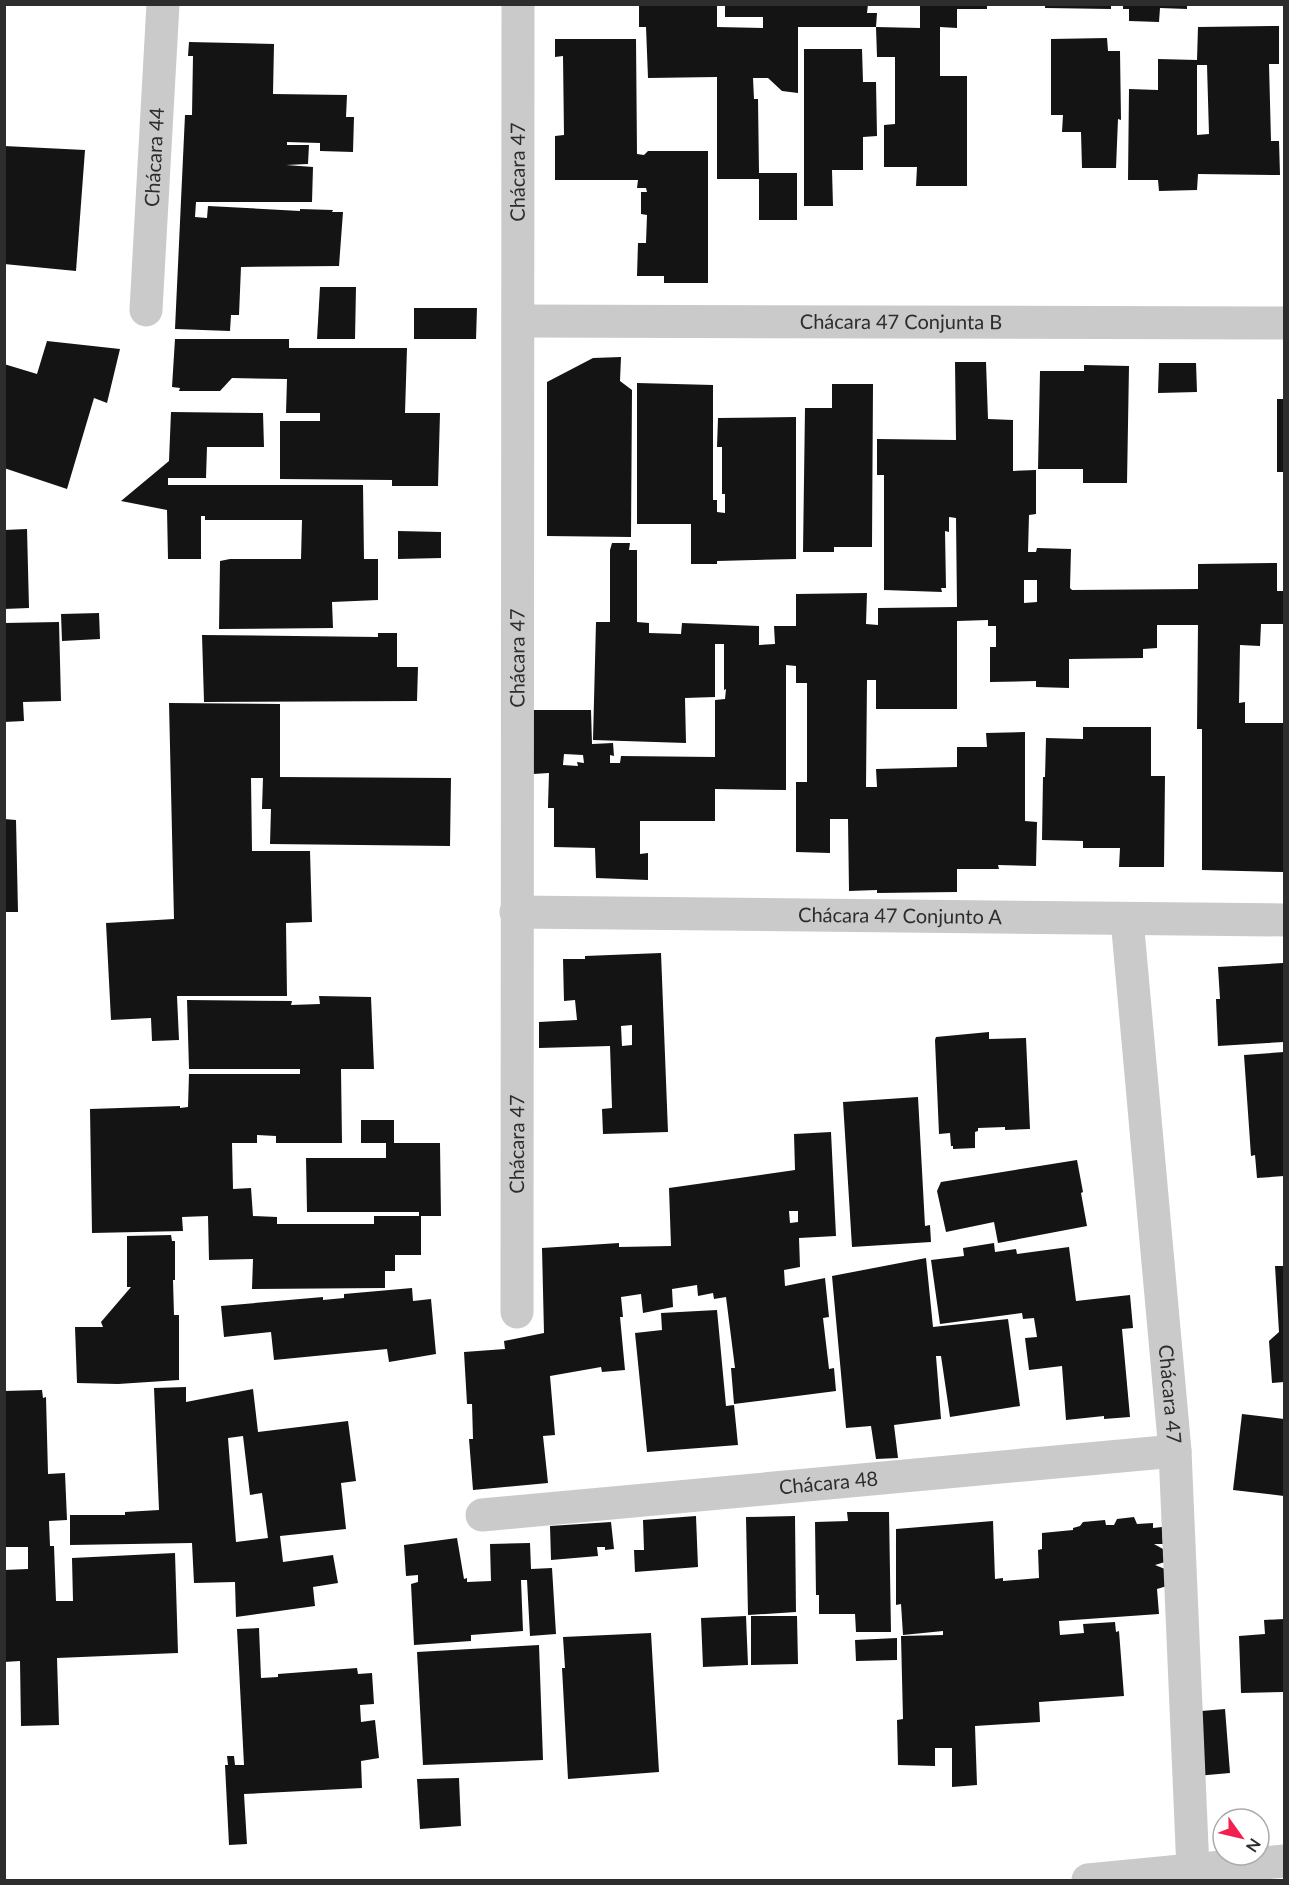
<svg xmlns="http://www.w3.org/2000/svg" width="1289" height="1885" font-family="Lato,sans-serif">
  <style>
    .building { fill: #141414; fill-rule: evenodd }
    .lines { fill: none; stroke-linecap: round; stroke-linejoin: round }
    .minor { stroke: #cacaca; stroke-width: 33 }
    .tertiary { stroke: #cacaca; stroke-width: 33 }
    .labels { text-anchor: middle; stroke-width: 6; stroke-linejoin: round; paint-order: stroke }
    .street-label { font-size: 20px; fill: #2d2d2d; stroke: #fff }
  </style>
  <rect width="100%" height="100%" fill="#fff"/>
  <g class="building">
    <polygon points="639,4 717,4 717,27 763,28 763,17 725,17 725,4 868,4 867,13 877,13 876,27 798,27 798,93 782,91 768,78 753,78 754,99 758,99 759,173 797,173 797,220 759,220 759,179 717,179 717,77 648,78 646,27 639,27"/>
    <polygon points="920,4 987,4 987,9 957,9 957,28 940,27 940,76 967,76 967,186 916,186 917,167 884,167 884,125 895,124 895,57 877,57 876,27 920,28"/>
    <polygon points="1045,4 1111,4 1111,9 1045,8"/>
    <polygon points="1123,4 1187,4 1187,9 1160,8 1159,22 1129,21 1129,9 1123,9"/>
    <path d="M1279,26V64H1269L1271,141H1279L1280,175L1198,174L1197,190L1159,191L1158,180H1128L1129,89L1158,90V59L1197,60L1198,27ZM1197,65H1207L1209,134L1197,135Z"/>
    <polygon points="1107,38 1108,51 1120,51 1121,120 1118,119 1116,168 1082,168 1081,132 1062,132 1063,115 1051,115 1051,39"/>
    <polygon points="555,39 636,39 637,154 644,155 648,151 708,151 708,283 664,283 664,276 637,276 638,243 646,243 647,215 641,214 641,192 647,192 646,188 637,188 638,180 555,180 555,136 564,135 563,56 555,57"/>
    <polygon points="189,42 274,44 273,94 347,95 346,117 354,117 353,152 320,151 320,143 287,142 287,145 309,145 308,164 286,165 313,167 312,202 196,202 195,217 207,218 208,206 300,211 300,209 333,210 332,212 343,212 339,266 241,267 239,315 231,315 230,331 175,329 185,115 192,115 193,56 188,56"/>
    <polygon points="804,49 862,49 863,82 876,82 877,136 863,137 863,170 832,170 833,206 804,206"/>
    <polygon points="4,146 85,150 76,271 4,264"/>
    <polygon points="320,287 356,287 355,339 317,339"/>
    <polygon points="414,308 477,308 476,339 414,339"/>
    <polygon points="175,339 289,339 289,348 407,348 405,413 440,413 438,486 392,486 392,480 280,479 280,421 320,421 320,413 286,413 287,379 232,378 220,391 179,391 180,388 172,387"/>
    <polygon points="47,341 120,349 107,403 94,398 67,489 4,468 4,364 37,374"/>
    <polygon points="621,357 620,381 632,390 631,537 547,536 547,382 593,358"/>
    <path d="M955,362H986L988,419L1013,420V471L1036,470V514L1029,515L1028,552H1036L1037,548L1071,549L1070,588L1072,590L1198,589V564L1277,563V591H1284V624H1261L1260,646L1240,645L1239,703L1245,702V723H1284V872L1202,870V729H1197L1198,625H1157V648L1143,649V658L1069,659V688L1036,687V681L990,682V647H996V626H988V620L957,621V709H876V680H867L866,787H877L876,769L957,767V747H987L986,733L1025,732V821L1037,822L1036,866L998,865L999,869H957V892L877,893V890L849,891L848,819H830V853L796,852V782H807V683H796V666L786,665V790L715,789V821H640V854L648,853V880L596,878L595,848L554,847V808H548V806L549,773L533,774V710H591L592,744L613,743L614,756L610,755V763H620L621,756L715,757V700L725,699L726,689L724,690V644H715V697L685,698L686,743L593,740L596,622H610V550L612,543H630L629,550H637V622L649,623V633L681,634L682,623L759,626V645L775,644L774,626H796V594L867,593L866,624L878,625V608L957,607L956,518L949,517V532L945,531L946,588H941L942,592L884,590V475H877V439L956,440ZM1024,580H1037V602L1024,603ZM564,754L583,755L584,763L577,762L578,766L563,765Z"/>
    <polygon points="1159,363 1196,363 1197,392 1158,393"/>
    <polygon points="1084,365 1129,366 1127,483 1083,483 1083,469 1038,469 1040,371 1084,371"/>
    <polygon points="637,383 713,385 713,500 717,500 717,512 725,513 725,494 722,494 722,447 717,447 718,418 796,417 796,559 717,561 717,564 691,564 691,524 637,524"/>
    <polygon points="832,384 873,384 872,547 834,547 834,552 803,552 805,408 832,408"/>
    <rect x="1277" y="399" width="7" height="73"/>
    <polygon points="171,412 263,413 264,447 207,447 206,478 168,478 168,485 363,485 364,559 378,559 378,600 332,602 333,628 219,629 220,561 230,559 301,559 302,520 205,520 205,516 201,516 201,559 168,559 167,510 121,501 169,461"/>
    <polygon points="27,529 29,608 4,609 4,530"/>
    <polygon points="398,531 441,532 441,558 398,559"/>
    <polygon points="99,613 100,639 62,641 61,614"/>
    <polygon points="59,622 61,701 23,702 24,721 4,722 4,623"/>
    <polygon points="378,633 397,633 397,667 418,667 417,701 204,702 202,635 378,637"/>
    <polygon points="169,703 280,704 280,777 451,778 450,846 270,844 271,809 262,809 263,778 251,778 252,851 310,851 312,922 286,923 287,996 177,996 179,1040 152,1041 151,1018 111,1020 106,923 174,919"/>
    <polygon points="1083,727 1151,727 1151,776 1165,776 1164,867 1119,867 1120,848 1083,848 1083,841 1042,840 1043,777 1045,777 1046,738 1083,739"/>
    <polygon points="4,819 16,820 18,912 4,912"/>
    <path d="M661,953L668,1132L603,1134L602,1109L612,1108L610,1046L539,1048V1022L577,1020L575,1000L564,1001L563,959H585V956ZM632,1025V1045L622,1046L621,1026Z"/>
    <polygon points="1283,963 1284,1042 1218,1046 1216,999 1220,999 1218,967"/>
    <polygon points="319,996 371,997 374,1069 341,1069 342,1143 276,1143 276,1136 257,1135 257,1143 232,1143 233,1189 251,1188 253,1216 277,1217 277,1224 374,1224 374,1216 419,1216 419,1212 307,1212 306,1158 386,1158 386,1143 361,1143 361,1120 394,1120 394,1143 440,1143 441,1216 421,1216 421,1255 395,1255 395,1271 385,1271 385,1288 252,1289 253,1259 209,1260 208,1216 182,1217 183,1231 92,1233 90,1109 180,1106 180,1108 188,1107 189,1074 300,1074 300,1069 189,1069 187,1000 292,1001 291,1005 320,1004"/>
    <polygon points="989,1032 989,1039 1026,1038 1030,1129 1005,1130 1005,1127 978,1128 978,1131 975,1132 975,1148 953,1149 953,1146 951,1146 950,1133 939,1134 935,1040 936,1037"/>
    <polygon points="1284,1052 1284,1176 1257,1178 1255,1155 1251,1156 1244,1055"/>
    <polygon points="918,1097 925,1226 930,1225 931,1242 852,1247 843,1102"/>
    <path d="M831,1132L836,1236L799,1238L800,1267L784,1270L785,1286L825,1278L829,1317L823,1318L829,1369L834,1368L836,1391L734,1404L731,1368H735L726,1297L714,1299L713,1293L698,1296L697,1285L672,1289L673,1307L643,1313L641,1294L621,1297L623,1317H620L625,1370L602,1372L601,1367L550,1376L555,1435L543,1436L548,1483L473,1490L469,1439H473L472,1404H467L464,1352L505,1349L504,1341L544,1333L542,1248L619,1243V1247L671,1246L669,1188L795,1170L794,1134ZM789,1211H798V1222L790,1223Z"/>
    <polygon points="1077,1160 1083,1192 1081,1193 1087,1226 998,1243 994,1222 946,1232 937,1191 941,1182"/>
    <polygon points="171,1235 172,1241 175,1241 175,1280 173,1280 174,1315 179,1315 179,1380 118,1384 77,1383 75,1327 103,1327 101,1322 131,1287 127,1287 127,1236"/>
    <polygon points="994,1243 995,1252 1016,1249 1017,1254 1069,1247 1076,1301 1130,1295 1133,1328 1122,1329 1130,1417 1104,1419 1104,1416 1066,1420 1062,1366 1029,1370 1025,1338 1037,1337 1034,1318 1023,1319 1022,1313 940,1324 931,1260 964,1256 963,1248"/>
    <polygon points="926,1258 933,1327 1008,1319 1020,1406 950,1417 941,1356 936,1356 941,1419 894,1425 898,1458 876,1459 871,1426 846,1428 832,1276"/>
    <polygon points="1275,1266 1284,1266 1284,1382 1272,1383 1269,1341 1279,1332"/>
    <polygon points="412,1288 413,1301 431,1299 436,1354 389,1362 387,1349 274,1360 271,1332 224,1337 221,1306 323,1297 323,1300 344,1298 344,1294"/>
    <polygon points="717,1310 726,1406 734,1405 738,1445 647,1452 635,1333 662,1330 661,1313"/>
    <path d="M186,1387V1402L253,1389L258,1432L348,1421L356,1481L341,1483L346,1529L280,1536L283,1562L333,1555L338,1583L313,1587L315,1606L236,1617L235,1582L194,1583L192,1543L70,1545V1515H125V1512L159,1510L154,1388ZM243,1436L250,1495L262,1493L268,1538L236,1542L228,1438Z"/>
    <polygon points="42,1390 43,1398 46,1397 48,1474 65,1473 67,1520 49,1521 50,1546 54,1546 56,1601 73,1601 72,1558 175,1553 178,1653 57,1658 59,1725 21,1726 20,1661 4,1662 4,1570 28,1569 28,1547 4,1547 4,1391"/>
    <polygon points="1242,1414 1284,1419 1284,1496 1233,1490"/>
    <polygon points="847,1512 889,1512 891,1632 856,1632 855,1614 819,1614 819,1595 816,1595 815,1522 848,1521"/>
    <polygon points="696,1516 698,1567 635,1572 634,1550 644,1550 643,1520"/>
    <polygon points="795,1516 796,1612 748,1615 746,1517"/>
    <polygon points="1134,1517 1137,1524 1153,1523 1153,1528 1162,1527 1163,1544 1154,1544 1163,1549 1165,1562 1155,1565 1165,1569 1167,1586 1157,1589 1159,1614 1059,1621 1060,1635 1084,1633 1083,1624 1115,1622 1116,1632 1119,1631 1124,1696 1039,1702 1040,1722 975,1726 977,1785 952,1787 952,1748 935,1748 935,1766 898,1765 897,1720 903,1719 901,1636 943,1635 943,1631 903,1635 901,1604 896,1605 896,1529 993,1521 995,1579 1003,1578 1003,1581 1039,1578 1038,1550 1042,1549 1042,1533 1073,1530 1073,1528 1080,1526 1083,1522 1105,1520 1106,1525 1114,1525 1117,1519"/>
    <polygon points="611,1522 614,1549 605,1550 605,1547 597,1547 598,1556 551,1560 550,1526"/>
    <polygon points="457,1538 464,1579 467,1578 467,1582 491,1581 490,1544 530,1543 531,1569 552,1568 556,1634 530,1636 527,1580 521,1580 523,1631 471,1635 471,1641 414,1645 411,1584 418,1582 418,1575 406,1576 404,1545"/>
    <polygon points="746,1616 748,1665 703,1667 701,1618"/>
    <polygon points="751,1616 797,1616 798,1664 751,1665"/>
    <polygon points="1284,1619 1284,1692 1241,1693 1239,1636 1265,1634 1264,1620"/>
    <polygon points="259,1628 261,1678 278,1677 278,1674 357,1668 358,1674 372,1673 374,1704 360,1705 361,1722 375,1720 379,1758 361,1761 362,1788 244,1794 247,1844 229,1845 225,1765 228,1765 227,1756 234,1756 235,1765 244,1765 237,1629"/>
    <polygon points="651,1633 659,1772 568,1779 562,1668 565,1668 563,1637"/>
    <polygon points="897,1638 897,1660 856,1661 855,1640"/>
    <polygon points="539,1645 543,1760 423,1765 417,1652"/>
    <polygon points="1225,1709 1230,1773 1196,1776 1178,1713"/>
    <polygon points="459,1778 461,1826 420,1829 417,1779"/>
  </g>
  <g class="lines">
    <g class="minor">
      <path id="s1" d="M146,310L163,4"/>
      <path id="s2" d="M519,321L1284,323"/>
      <path id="s3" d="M516,912L1284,920"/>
      <path id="s4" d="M1127,919L1175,1451L1193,1870"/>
      <path id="s5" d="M517,1312L518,4"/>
      <path id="s6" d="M482,1515L1175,1451"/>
    </g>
    <polyline class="tertiary" points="1088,1880 1284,1861"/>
  </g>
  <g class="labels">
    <g class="street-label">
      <text dy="7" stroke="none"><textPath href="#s1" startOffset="153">Chácara 44</textPath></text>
      <text dy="7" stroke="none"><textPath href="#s5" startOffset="1140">Chácara 47</textPath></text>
      <text dy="7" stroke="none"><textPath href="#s2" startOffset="382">Chácara 47 Conjunta B</textPath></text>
      <text dy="7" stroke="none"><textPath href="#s5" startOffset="654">Chácara 47</textPath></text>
      <text dy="7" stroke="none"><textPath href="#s3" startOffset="384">Chácara 47 Conjunto A</textPath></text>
      <text dy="7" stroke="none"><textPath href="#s5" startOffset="168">Chácara 47</textPath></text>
      <text dy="7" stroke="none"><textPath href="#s4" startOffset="477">Chácara 47</textPath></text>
      <text dy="7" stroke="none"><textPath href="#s6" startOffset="348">Chácara 48</textPath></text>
    </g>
  </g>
  <rect width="1289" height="1885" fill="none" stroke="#2d2d2d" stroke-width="12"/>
  <g transform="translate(1241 1837) rotate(124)"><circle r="28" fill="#ffffff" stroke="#ababab" stroke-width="1.5"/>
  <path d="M0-4.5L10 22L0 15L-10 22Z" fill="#f3204f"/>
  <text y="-9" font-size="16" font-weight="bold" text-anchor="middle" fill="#2d2d2d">N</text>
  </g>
</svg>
